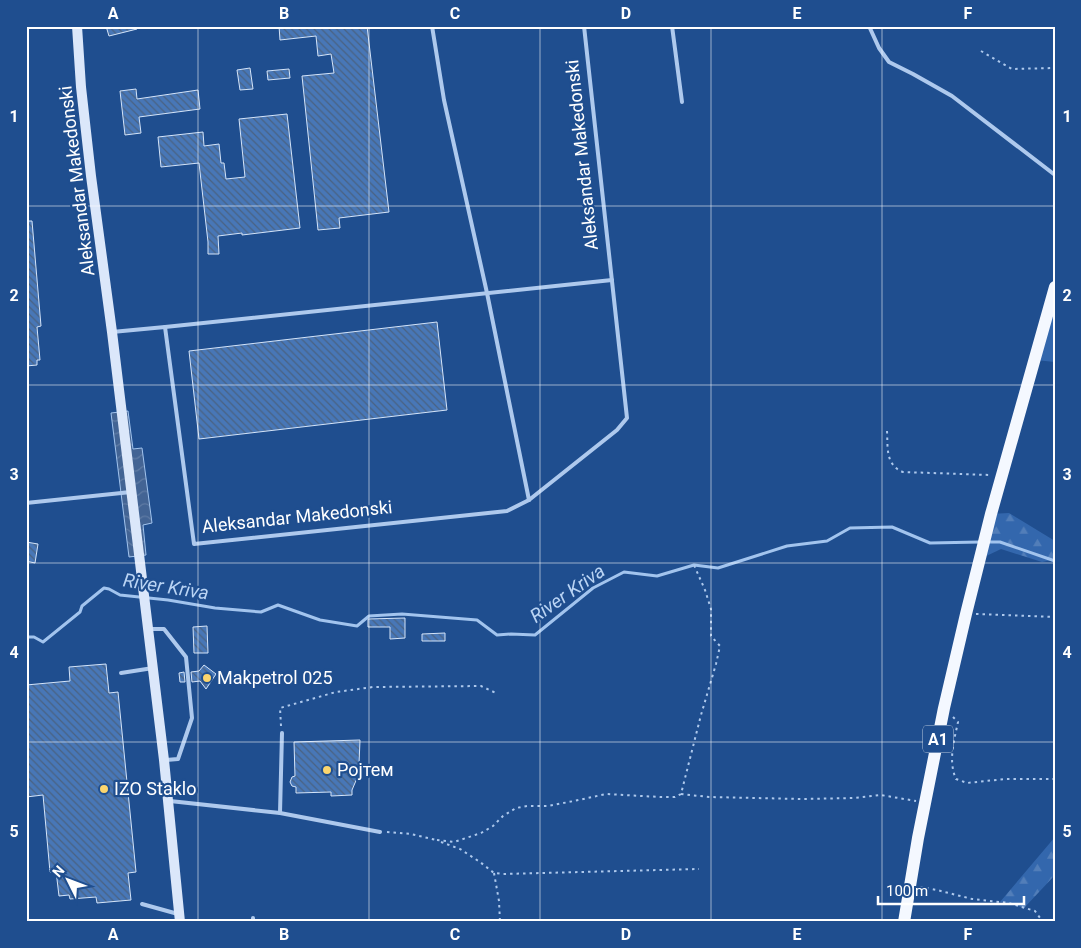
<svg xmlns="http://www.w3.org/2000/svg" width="1081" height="948" font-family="Roboto,sans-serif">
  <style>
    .green { fill: #3367ad }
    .forest { fill: url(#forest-firs) }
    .water { fill: url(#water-waves); stroke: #a2c4ee }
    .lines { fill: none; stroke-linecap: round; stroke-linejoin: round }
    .stream { stroke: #a2c4ee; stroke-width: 3 }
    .building { fill: url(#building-back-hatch); stroke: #d4e4f9 }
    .path { stroke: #aec9ed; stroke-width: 2; stroke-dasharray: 2.5 4; stroke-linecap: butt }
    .lane { stroke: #aec9ed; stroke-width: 4 }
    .secondary { stroke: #dbe7fa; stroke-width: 10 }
    .primary { stroke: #f4f8ff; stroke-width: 12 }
    .grid { fill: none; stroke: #fff; stroke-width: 1; stroke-opacity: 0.55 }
    .poi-dot { fill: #fbd56e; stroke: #1f4e8f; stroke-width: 2 }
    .labels { text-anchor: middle; stroke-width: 4.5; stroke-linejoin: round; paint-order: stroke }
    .shield { fill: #1f4e8f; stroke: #bccadd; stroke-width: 1 }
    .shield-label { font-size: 16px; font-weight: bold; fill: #fff }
    .street-label { font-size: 18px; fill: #fff; stroke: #1f4e8f }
    .poi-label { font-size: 18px; fill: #fff; stroke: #1f4e8f; text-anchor: start }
    .water-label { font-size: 19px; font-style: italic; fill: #bad4f4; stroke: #1f4e8f }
    .neatline { fill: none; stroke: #fff; stroke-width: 2 }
    .grid-label { font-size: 16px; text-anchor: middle; font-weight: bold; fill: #fff }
  </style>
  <defs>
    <pattern id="forest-firs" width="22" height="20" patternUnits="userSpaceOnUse" patternTransform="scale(1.25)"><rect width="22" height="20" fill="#3367ad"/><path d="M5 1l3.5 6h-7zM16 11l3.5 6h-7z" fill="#527eb9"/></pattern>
    <pattern id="water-waves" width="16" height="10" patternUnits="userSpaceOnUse" patternTransform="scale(1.25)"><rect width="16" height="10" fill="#436494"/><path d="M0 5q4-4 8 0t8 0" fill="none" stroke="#5f7ba4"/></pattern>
    <pattern id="building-back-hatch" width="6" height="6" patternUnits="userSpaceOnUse" patternTransform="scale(1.25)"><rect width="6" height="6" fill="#4877b7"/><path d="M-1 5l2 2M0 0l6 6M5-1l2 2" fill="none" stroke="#4a6282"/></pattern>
  </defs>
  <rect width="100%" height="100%" fill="#1f4e8f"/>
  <polygon class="green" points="1055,287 1055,362 1035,360"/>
  <g class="forest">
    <polygon points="1009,513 1055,541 1055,561 1052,560 1042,562 1001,549 980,559 991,514"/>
    <polygon points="1055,837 1055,875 1024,908 1009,903 1000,902"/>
  </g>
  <polygon class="water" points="128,411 133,449 142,448 152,523 143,525 146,555 129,557 111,413"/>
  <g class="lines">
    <g class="stream">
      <polyline points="986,542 1000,542 1055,561"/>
      <polyline points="26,637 34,637 43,642 80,612 82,606 104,588 109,589 120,595 168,600 215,608 261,612 278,605 320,620 357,626 369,616 402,614 477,620 497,635 511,634 535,635 593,588 624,572 657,576 694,565 718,568 787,546 827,541 850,528 892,527 930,543 980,542"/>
    </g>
  </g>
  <g class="building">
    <polygon points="106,26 137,26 137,29 109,36"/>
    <polygon points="279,26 367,26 389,212 339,218 340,228 318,230 302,76 334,73 331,54 318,56 316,36 280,40"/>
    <polygon points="250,68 253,89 240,90 237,70"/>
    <polygon points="289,69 290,78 268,80 267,71"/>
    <polygon points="136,89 137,99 198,90 200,109 139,117 141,133 125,135 120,91"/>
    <polygon points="287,114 300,228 242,235 242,233 218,236 219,254 208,254 208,242 199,163 161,167 158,137 203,132 204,146 219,144 221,163 224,163 226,179 245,177 239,119"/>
    <polygon points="26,221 32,221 41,326 37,327 40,360 37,360 37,365 26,366"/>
    <polygon points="437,322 447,410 199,439 189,351"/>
    <polygon points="26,542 38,544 35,563 26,561"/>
    <polygon points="405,618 405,638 390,639 390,627 368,627 368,619"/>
    <polygon points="207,626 208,653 194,653 193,627"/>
    <polygon points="445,633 445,641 422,641 422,634"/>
    <polygon points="106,664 109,693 118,692 136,872 128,873 131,900 97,903 96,897 70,899 69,895 59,896 56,871 50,872 43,795 26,797 26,685 70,681 69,667"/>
    <polygon points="204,665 216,674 206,689 200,681 192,682 191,672 199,671"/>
    <polygon points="184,672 185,682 180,682 179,673"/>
    <polygon points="360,740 359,764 363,764 352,790 352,795 331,796 331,792 296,793 296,787 292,786 290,782 292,777 295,776 294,742"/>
  </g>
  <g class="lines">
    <g class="path">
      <polyline points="981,51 1012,69 1055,68"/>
      <path d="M887,431C888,447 885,465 903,472L990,475"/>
      <polyline points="976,614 1055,617"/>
      <path d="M953,717L958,722C954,741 948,761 956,779L967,783L1005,779H1055"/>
      <polyline points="281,726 280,708 336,692 373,687 481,686 496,693"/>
      <polyline points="681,794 709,797 802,799 854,798 881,795 916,801"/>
      <polyline points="387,832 411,834 436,840"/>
      <polyline points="437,840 454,842 481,833 493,826 503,816 516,808 527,806 548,806 574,801 606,794 660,797 675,797 681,794 701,715 716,664 720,646 711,636 711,609 705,590 694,565"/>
      <polyline points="441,842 460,849 480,862 494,873 503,874 699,869"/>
      <polyline points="494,873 499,901 500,922"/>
      <polyline points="920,887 937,890 972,899 1009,903 1035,911 1043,922"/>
    </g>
    <g class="lane">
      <polyline points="432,26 444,100 487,293 529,500"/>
      <polyline points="672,26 682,102"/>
      <polyline points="869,26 879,48 889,62 913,74 952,96 1055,175"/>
      <polyline points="165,327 194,544 507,511 529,500 617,430 627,418 584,26"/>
      <polyline points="112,332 165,327 612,280"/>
      <polyline points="26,503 131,492"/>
      <polyline points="148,629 164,629 186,657 192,718 178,759 166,760"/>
      <polyline points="121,673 153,668"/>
      <polyline points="170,801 280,813 380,832"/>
      <polyline points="280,813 282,733"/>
      <polyline points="142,904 178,914"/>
      <polyline points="253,918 253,922"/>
    </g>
    <polyline class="secondary" points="77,26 81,87 91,176 112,332 164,760 180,922"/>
    <polyline class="primary" points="904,922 918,838 944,708 966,614 991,514 1055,287"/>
  </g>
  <path class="grid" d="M198,26V922M369,26V922M540,26V922M711,26V922M882,26V922M26,206H1055M26,385H1055M26,563H1055M26,742H1055"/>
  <g class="poi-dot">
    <circle cx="207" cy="678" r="5"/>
    <circle cx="327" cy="770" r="5"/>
    <circle cx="104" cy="789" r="5"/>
  </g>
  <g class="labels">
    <rect class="shield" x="923" y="725.5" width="30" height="27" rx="4"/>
    <g class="shield-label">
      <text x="938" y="745">A1</text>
    </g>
    <g class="street-label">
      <text transform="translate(582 155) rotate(-96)" y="6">Aleksandar Makedonski</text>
      <text transform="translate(77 181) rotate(-97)" y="6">Aleksandar Makedonski</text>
      <text transform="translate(297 517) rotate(-6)" y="6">Aleksandar Makedonski</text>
    </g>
    <g class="poi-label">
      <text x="217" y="684">Makpetrol 025</text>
      <text x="337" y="776">Ројтем</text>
      <text x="114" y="795">IZO Staklo</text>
    </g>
    <g class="water-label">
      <text transform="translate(166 586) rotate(9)" y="7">River Kriva</text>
      <text transform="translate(567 593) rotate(-35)" y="7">River Kriva</text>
    </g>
  </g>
  <rect width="1081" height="948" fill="none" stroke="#1f4e8f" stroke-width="55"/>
  <g transform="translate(68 880) rotate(312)" stroke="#1f4e8f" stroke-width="4" paint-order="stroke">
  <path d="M0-4L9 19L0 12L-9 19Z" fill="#ffffff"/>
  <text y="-8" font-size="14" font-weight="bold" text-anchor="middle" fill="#ffffff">N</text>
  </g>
  <path d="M878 896v8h146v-8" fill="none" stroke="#ffffff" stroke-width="2.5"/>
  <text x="886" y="896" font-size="15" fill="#ffffff" stroke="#1f4e8f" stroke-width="4" paint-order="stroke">100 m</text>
  <rect x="28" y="28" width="1026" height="892" class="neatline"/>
  <g class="grid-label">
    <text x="113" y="19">A</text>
    <text x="284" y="19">B</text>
    <text x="455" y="19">C</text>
    <text x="626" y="19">D</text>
    <text x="797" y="19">E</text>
    <text x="968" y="19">F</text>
    <text x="14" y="122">1</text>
    <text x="1067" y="122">1</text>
    <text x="14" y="301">2</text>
    <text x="1067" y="301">2</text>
    <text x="14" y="480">3</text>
    <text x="1067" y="480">3</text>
    <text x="14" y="658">4</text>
    <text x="1067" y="658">4</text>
    <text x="14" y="837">5</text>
    <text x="1067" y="837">5</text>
    <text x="113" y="940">A</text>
    <text x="284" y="940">B</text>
    <text x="455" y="940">C</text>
    <text x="626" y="940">D</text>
    <text x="797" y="940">E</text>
    <text x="968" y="940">F</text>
  </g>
</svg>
